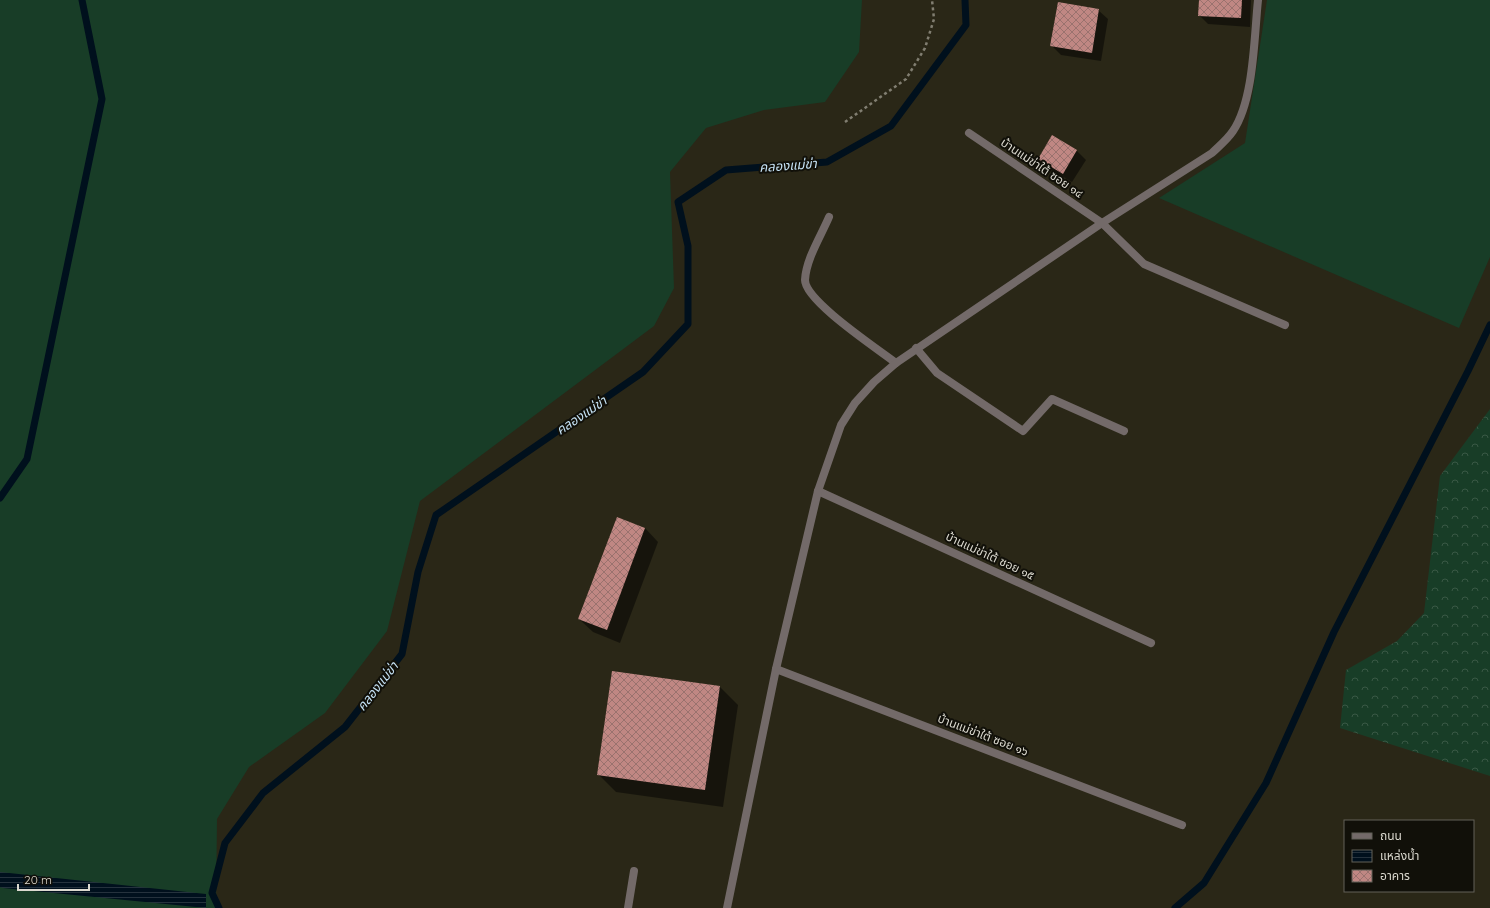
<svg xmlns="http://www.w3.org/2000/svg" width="1490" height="908" font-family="Quicksand,'Noto Sans Thai',sans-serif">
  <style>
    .grass { fill: #183d27 }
    .forest { fill: url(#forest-crowns) }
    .water { fill: url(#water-rules) }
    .shadow { fill: #0007 }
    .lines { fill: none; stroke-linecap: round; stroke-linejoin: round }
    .stream { stroke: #00101d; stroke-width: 7 }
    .building { fill: url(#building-cross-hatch) }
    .path { stroke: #817e71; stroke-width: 2.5; stroke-dasharray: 3 3; stroke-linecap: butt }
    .lane { stroke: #736a69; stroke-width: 8 }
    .street { stroke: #736a69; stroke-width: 8 }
    .labels { text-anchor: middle; stroke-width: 4; stroke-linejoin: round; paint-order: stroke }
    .street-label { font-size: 12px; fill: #dbd9cf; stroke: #111009 }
    .water-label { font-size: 13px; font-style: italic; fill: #c7e4f7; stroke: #111009 }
  </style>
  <defs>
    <pattern id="forest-crowns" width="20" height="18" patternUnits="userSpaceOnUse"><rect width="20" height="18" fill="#183d27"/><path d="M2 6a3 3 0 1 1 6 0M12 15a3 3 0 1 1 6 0" fill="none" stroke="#395845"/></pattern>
    <pattern id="water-rules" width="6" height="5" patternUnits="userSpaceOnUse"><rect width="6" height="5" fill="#00101d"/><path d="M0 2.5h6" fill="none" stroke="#25323d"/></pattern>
    <pattern id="building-cross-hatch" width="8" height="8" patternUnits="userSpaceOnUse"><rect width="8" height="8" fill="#c08783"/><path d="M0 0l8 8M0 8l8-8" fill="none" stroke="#9a726e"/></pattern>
  </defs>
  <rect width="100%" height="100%" fill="#2a2717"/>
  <g class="grass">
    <polygon points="0,0 862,0 859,52 825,102 764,110 706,128 670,172 674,288 654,326 420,501 387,631 325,713 249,767 217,819 216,908 0,908"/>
    <polygon points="1267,0 1490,0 1490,257 1459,328 1159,198 1245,143"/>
  </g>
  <polygon class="forest" points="1490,409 1490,776 1340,728 1346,670 1397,641 1424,613 1440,476"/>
  <polygon class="water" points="0,872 206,894 206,908 3,888 0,887"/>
  <g class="shadow">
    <polygon points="1200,0 1251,0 1250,27 1208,24 1199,15"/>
    <polygon points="1098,10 1108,19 1101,61 1061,55 1052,46"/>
    <polygon points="1077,151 1086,160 1072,182 1048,168 1039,159"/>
    <polygon points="645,528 658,542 620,643 593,632 579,619"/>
    <polygon points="613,672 720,687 738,705 723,807 616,792 598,774"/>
  </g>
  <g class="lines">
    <g class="stream">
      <polyline points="0,498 27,459 102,99 82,0"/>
      <polyline points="219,908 212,893 225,843 263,793 345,727 402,654 418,572 436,515 643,372 688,324 688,246 678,202 726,170 827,162 891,126 966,25 965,0"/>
      <polyline points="1175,908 1204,883 1266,783 1334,632 1468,371 1490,325"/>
    </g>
  </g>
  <g class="building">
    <polygon points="1199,0 1242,0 1241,18 1198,16"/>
    <polygon points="1058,2 1099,9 1092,53 1050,46"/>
    <polygon points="1052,135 1077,150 1063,174 1038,159"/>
    <polygon points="617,517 645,528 607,630 578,619"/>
    <polygon points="612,671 720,686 705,790 597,775"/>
  </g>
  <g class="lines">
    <polyline class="path" points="845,122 906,79 925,48 934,19 932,0"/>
    <polyline class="lane" points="916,348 937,373 1023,431 1052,399 1124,431"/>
    <g class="street">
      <polyline points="969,133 1102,223 1144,264 1285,325"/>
      <path d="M829,217C821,236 806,259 805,280C805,301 878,349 896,363"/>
      <polyline points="818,491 1151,643"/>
      <polyline points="776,669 1182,825"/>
      <polyline points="628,908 634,871"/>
      <path d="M727,908L776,669L818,491L841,425L855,403L874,382L896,363L1102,223L1212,153C1219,146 1227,140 1233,131C1254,100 1254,38 1258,0"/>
    </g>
  </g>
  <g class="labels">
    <g class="street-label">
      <text transform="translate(1042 168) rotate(34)" y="4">บ้านแม่ข่าใต้ ซอย ๑๔</text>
      <text transform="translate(990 556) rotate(25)" y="4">บ้านแม่ข่าใต้ ซอย ๑๕</text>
      <text transform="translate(983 735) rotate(21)" y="4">บ้านแม่ข่าใต้ ซอย ๑๖</text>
    </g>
    <g class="water-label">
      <text transform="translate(788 165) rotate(-4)" y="5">คลองแม่ข่า</text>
      <text transform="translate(581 415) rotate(-34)" y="5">คลองแม่ข่า</text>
      <text transform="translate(377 686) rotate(-52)" y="5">คลองแม่ข่า</text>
    </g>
  </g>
  <rect x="1344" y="820" width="130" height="72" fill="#111009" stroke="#626058"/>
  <rect x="1352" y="833" width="20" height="6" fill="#736a69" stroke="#626058"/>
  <text x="1380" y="840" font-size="12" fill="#dbd9cf">ถนน</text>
  <rect x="1352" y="850" width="20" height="12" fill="url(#water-rules)" stroke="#626058"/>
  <text x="1380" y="860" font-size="12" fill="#dbd9cf">แหล่งน้ำ</text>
  <rect x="1352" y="870" width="20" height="12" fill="url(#building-cross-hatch)" stroke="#626058"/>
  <text x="1380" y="880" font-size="12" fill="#dbd9cf">อาคาร</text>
  <path d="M18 884v6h71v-6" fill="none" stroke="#dbd9cf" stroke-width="2"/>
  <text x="24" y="884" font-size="12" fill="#dbd9cf" stroke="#111009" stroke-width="3" paint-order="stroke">20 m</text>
</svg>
